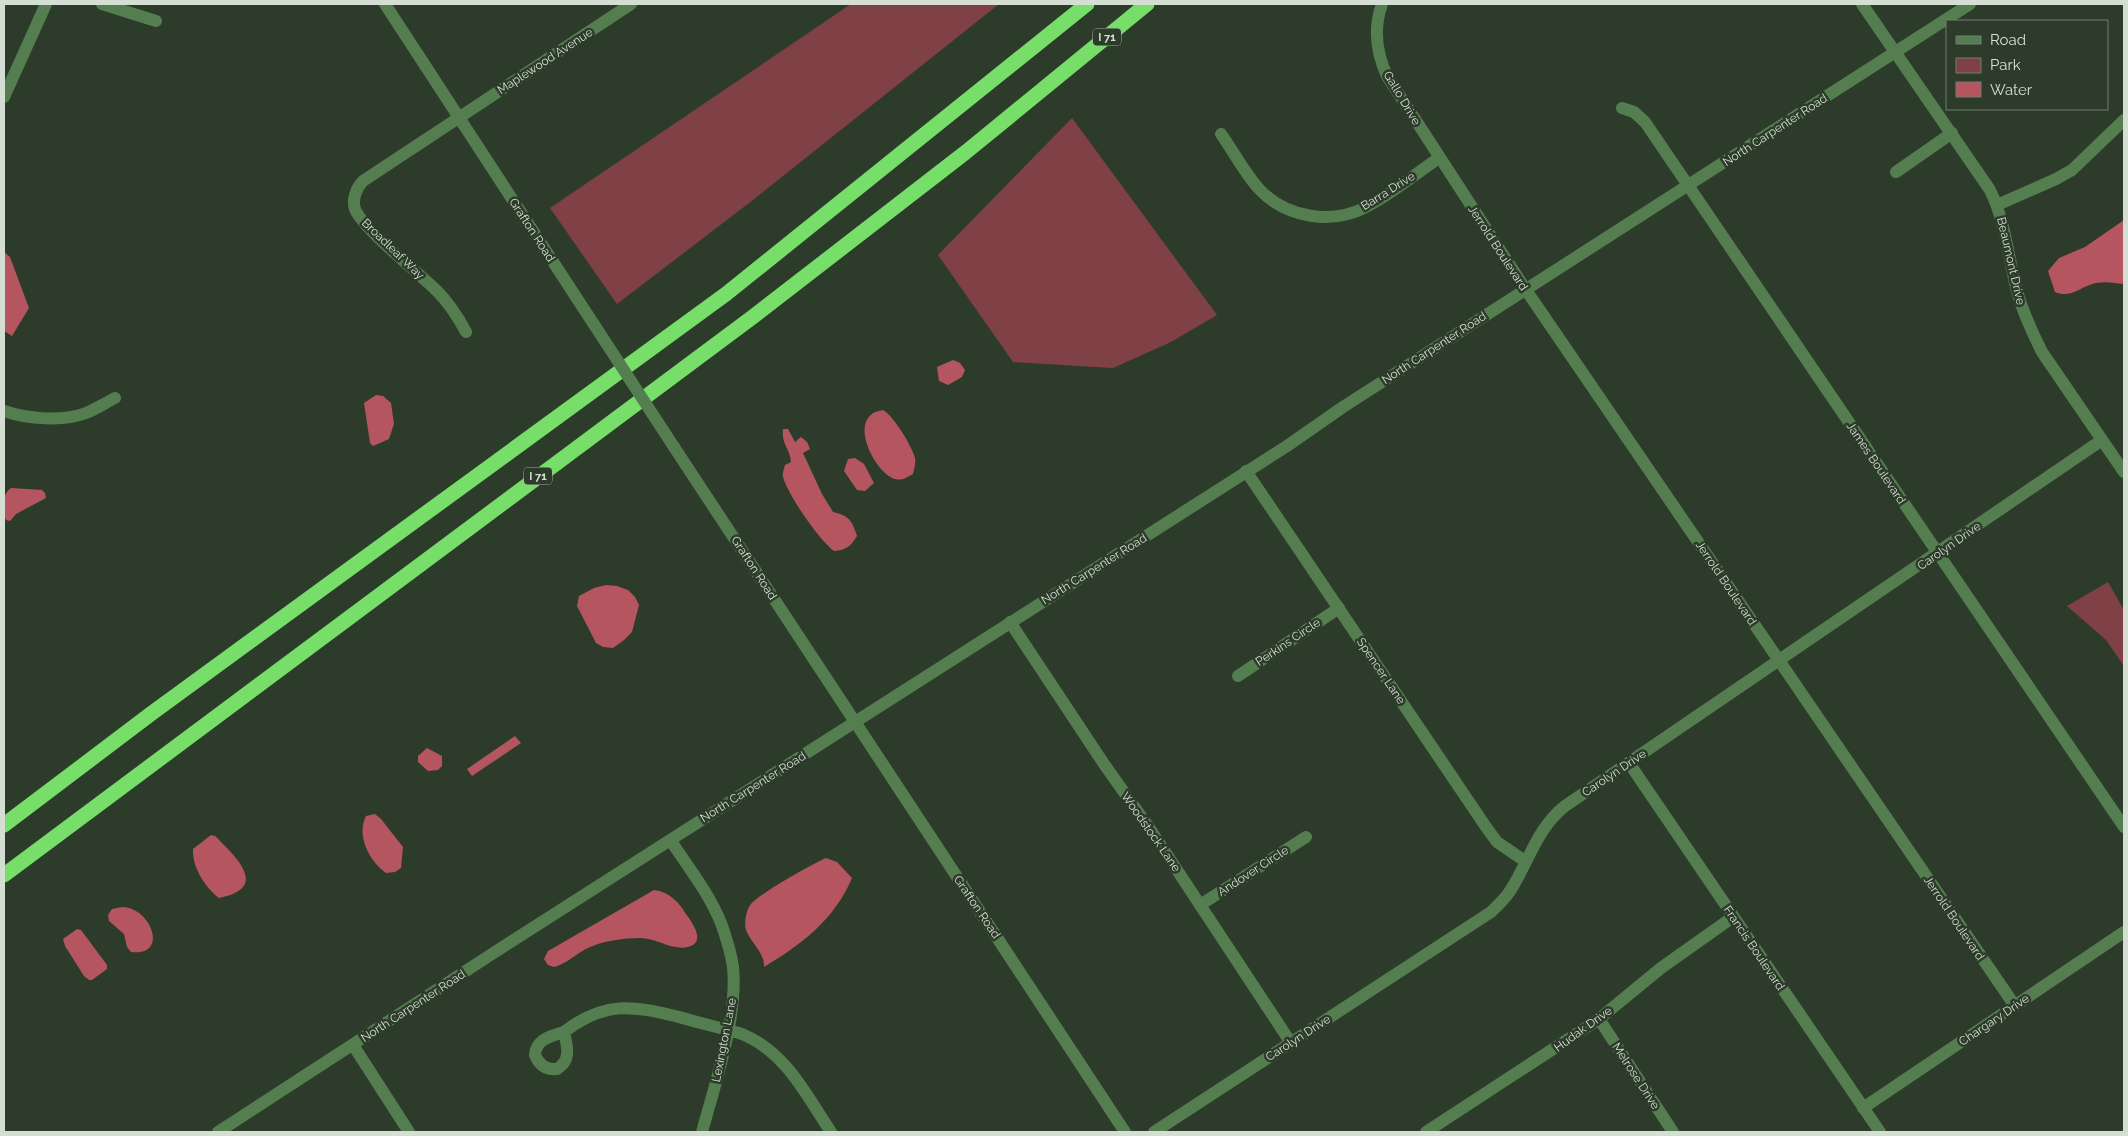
<svg xmlns="http://www.w3.org/2000/svg" width="2128" height="1136" font-family="Raleway,sans-serif">
  <style>
    .green { fill: #7f4046 }
    .water { fill: #b5555f }
    .lines { fill: none; stroke-linecap: round; stroke-linejoin: round }
    .minor { stroke: #557e50; stroke-width: 12 }
    .highway { stroke: #76de69; stroke-width: 15 }
    .minor-bridge { stroke: #557e50; stroke-width: 12 }
    .labels { text-anchor: middle; stroke-width: 5; stroke-linejoin: round; paint-order: stroke }
    .shield { fill: #2d3c2a; stroke: #a3ada0; stroke-width: 1 }
    .shield-label { font-size: 11px; font-weight: bold; fill: #d5ded3 }
    .street-label { font-size: 12px; fill: #d5ded3; stroke: #2d3c2a }
  </style>
  <rect width="100%" height="100%" fill="#2d3c2a"/>
  <g class="green">
    <polygon points="851,4 999,4 753,200 617,304 550,208"/>
    <polygon points="1072,118 1217,315 1171,342 1113,368 1013,362 938,255"/>
    <polygon points="2108,582 2124,610 2124,666 2106,640 2067,606"/>
  </g>
  <g class="water">
    <path d="M2124,220V284C2115,283 2106,281 2096,283C2081,286 2071,299 2055,292L2048,271L2059,258L2085,247Z"/>
    <polygon points="4,252 10,257 29,308 12,336 4,331"/>
    <polygon points="953,360 960,363 965,370 962,377 948,385 939,381 937,367"/>
    <polygon points="376,395 383,396 391,403 394,424 389,439 373,446 370,443 364,403"/>
    <path d="M883,410C893,415 912,446 915,458C916,463 914,469 913,474C907,477 903,481 895,479C877,474 852,428 872,414C874,412 879,411 883,410Z"/>
    <path d="M783,429H788L795,442L801,437L807,442L810,449L803,453L822,494L833,512C849,516 852,520 857,536C851,546 846,550 834,551C819,540 788,495 783,477C782,474 784,469 785,465L791,462C790,448 781,444 783,429Z"/>
    <polygon points="855,458 864,464 874,483 865,491 857,490 844,471 848,459"/>
    <path d="M11,488L42,490L45,493L46,498L16,514L10,521L6,520C1,510 2,494 11,488Z"/>
    <polygon points="606,585 617,586 628,590 635,597 639,605 632,632 624,640 613,648 603,647 596,643 577,606 579,596 594,588"/>
    <polygon points="515,736 521,743 472,776 467,769"/>
    <polygon points="427,748 442,756 442,766 438,770 428,771 418,762 418,756"/>
    <path d="M375,814L381,819L403,847L401,868L395,872L386,873C369,861 356,835 366,816Z"/>
    <path d="M211,835L215,836C235,856 271,888 219,898C205,887 192,867 193,849Z"/>
    <path d="M826,858L837,862L852,878C835,919 801,945 764,967C765,953 751,943 746,930C744,923 746,910 751,904C759,894 812,864 826,858Z"/>
    <path d="M654,890C669,892 678,901 686,914C691,921 704,938 693,945C677,954 657,938 641,938C623,938 600,941 584,950C574,956 565,964 554,967L548,965L544,959L548,951Z"/>
    <path d="M122,907C151,907 170,957 131,952L127,947L124,934L109,921L108,915L112,909Z"/>
    <polygon points="77,929 81,930 107,965 107,969 92,980 89,980 84,976 65,946 63,939"/>
  </g>
  <g class="lines">
    <g class="minor">
      <polyline points="102,4 156,21"/>
      <polyline points="385,4 593,323"/>
      <path d="M1382,4C1373,29 1376,52 1387,76L1526,290L2015,1006"/>
      <path d="M1862,4L1990,190C2006,223 2008,257 2017,291C2023,313 2032,332 2042,352L2124,472"/>
      <polyline points="4,97 46,4"/>
      <polyline points="1622,108 1634,112 1645,122 2124,827"/>
      <path d="M1221,134C1234,152 1245,174 1260,190C1287,218 1332,225 1366,207C1392,194 1415,174 1439,158"/>
      <polyline points="1896,172 1952,133"/>
      <polyline points="1997,205 2056,179 2072,170 2124,120"/>
      <path d="M466,332C458,317 449,303 437,291C420,274 362,228 355,209C352,200 356,188 363,181L631,4"/>
      <path d="M4,411C28,419 62,422 86,413C96,409 105,403 115,398"/>
      <polyline points="674,447 1125,1132"/>
      <polyline points="1246,471 1486,827 1497,842 1525,861"/>
      <polyline points="1010,622 1104,764 1150,829 1291,1043"/>
      <polyline points="1238,676 1339,608"/>
      <polyline points="1629,763 1880,1132"/>
      <path d="M671,841C688,867 709,893 721,923C726,937 731,952 733,967C738,1017 715,1084 702,1132"/>
      <polyline points="1200,905 1306,837"/>
      <polyline points="1599,1019 1673,1132"/>
      <path d="M564,1032C605,1000 633,1006 679,1017C700,1023 721,1028 742,1034C786,1052 806,1095 831,1132"/>
      <path d="M564,1032C567,1046 572,1060 557,1069C546,1070 539,1065 535,1055C536,1039 551,1036 564,1032Z"/>
      <polyline points="353,1045 409,1132"/>
      <polyline points="1863,1108 2124,932"/>
      <polyline points="218,1132 495,952 1287,446 1343,407 1970,4"/>
      <path d="M1154,1132L1491,912C1498,905 1505,899 1510,891C1529,862 1536,829 1565,806L2102,440"/>
      <polyline points="1426,1132 1599,1019 1661,968 1733,917"/>
    </g>
    <g class="highway">
      <polyline points="4,825 152,713 726,294 1087,4"/>
      <polyline points="4,875 754,316 966,152 1147,4"/>
    </g>
    <polyline class="minor-bridge" points="593,323 674,447"/>
  </g>
  <g class="labels">
    <g class="shield">
      <rect x="1093" y="28.5" width="28" height="17" rx="4"/>
      <rect x="524" y="467.5" width="28" height="17" rx="4"/>
    </g>
    <g class="shield-label">
      <text x="1107" y="41">I 71</text>
      <text x="538" y="480">I 71</text>
    </g>
    <g class="street-label">
      <text transform="translate(545 61) rotate(-33)" y="4">Maplewood Avenue</text>
      <text transform="translate(1402 98) rotate(59)" y="4">Gallo Drive</text>
      <text transform="translate(1775 130) rotate(-33)" y="4">North Carpenter Road</text>
      <text transform="translate(1388 191) rotate(-32)" y="4">Barra Drive</text>
      <text transform="translate(532 230) rotate(57)" y="4">Grafton Road</text>
      <text transform="translate(1498 248) rotate(57)" y="4">Jerrold Boulevard</text>
      <text transform="translate(393 249) rotate(44)" y="4">Broadleaf Way</text>
      <text transform="translate(2011 261) rotate(77)" y="4">Beaumont Drive</text>
      <text transform="translate(1434 348) rotate(-33)" y="4">North Carpenter Road</text>
      <text transform="translate(1876 463) rotate(56)" y="4">James Boulevard</text>
      <text transform="translate(1949 546) rotate(-35)" y="4">Carolyn Drive</text>
      <text transform="translate(754 568) rotate(57)" y="4">Grafton Road</text>
      <text transform="translate(1094 569) rotate(-32)" y="4">North Carpenter Road</text>
      <text transform="translate(1726 583) rotate(56)" y="4">Jerrold Boulevard</text>
      <text transform="translate(1288 642) rotate(-34)" y="4">Perkins Circle</text>
      <text transform="translate(1381 671) rotate(56)" y="4">Spencer Lane</text>
      <text transform="translate(1614 773) rotate(-34)" y="4">Carolyn Drive</text>
      <text transform="translate(753 787) rotate(-32)" y="4">North Carpenter Road</text>
      <text transform="translate(1151 832) rotate(55)" y="4">Woodstock Lane</text>
      <text transform="translate(1253 871) rotate(-33)" y="4">Andover Circle</text>
      <text transform="translate(977 907) rotate(56)" y="4">Grafton Road</text>
      <text transform="translate(1954 918) rotate(56)" y="4">Jerrold Boulevard</text>
      <text transform="translate(1754 948) rotate(56)" y="4">Francis Boulevard</text>
      <text transform="translate(413 1006) rotate(-33)" y="4">North Carpenter Road</text>
      <text transform="translate(1994 1020) rotate(-34)" y="4">Chargary Drive</text>
      <text transform="translate(1583 1029) rotate(-36)" y="4">Hudak Drive</text>
      <text transform="translate(1298 1038) rotate(-33)" y="4">Carolyn Drive</text>
      <text transform="translate(724 1040) rotate(-79)" y="4">Lexington Lane</text>
      <text transform="translate(1636 1076) rotate(57)" y="4">Melrose Drive</text>
    </g>
  </g>
  <rect width="2128" height="1136" fill="none" stroke="#d5ded3" stroke-width="10"/>
  <rect x="1946" y="20" width="162" height="90" fill="#2d3c2a" stroke="#707d6e"/>
  <rect x="1956" y="36" width="25" height="8" fill="#557e50" stroke="#707d6e"/>
  <text x="1990" y="45" font-size="15" fill="#d5ded3">Road</text>
  <rect x="1956" y="58" width="25" height="15" fill="#7f4046" stroke="#707d6e"/>
  <text x="1990" y="70" font-size="15" fill="#d5ded3">Park</text>
  <rect x="1956" y="82" width="25" height="15" fill="#b5555f" stroke="#707d6e"/>
  <text x="1990" y="95" font-size="15" fill="#d5ded3">Water</text>
</svg>
